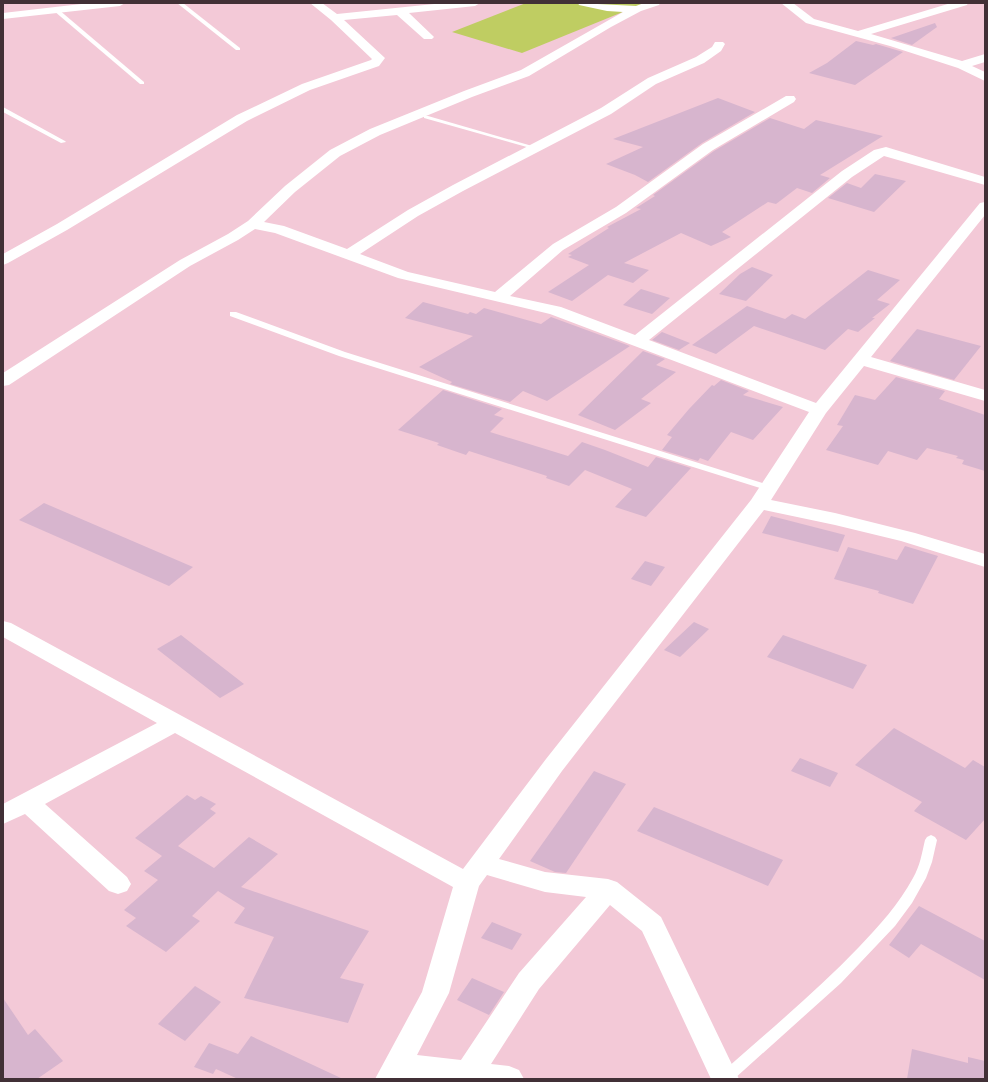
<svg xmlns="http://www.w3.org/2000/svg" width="988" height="1082" font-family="Poppins,sans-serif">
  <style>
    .green { fill: #bfcd62 }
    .building { fill: #d7b5ce }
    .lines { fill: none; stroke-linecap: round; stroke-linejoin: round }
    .service { fill: #fff; fill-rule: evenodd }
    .minor { fill: #fff; fill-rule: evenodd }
  </style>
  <rect width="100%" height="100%" fill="#f3c9d7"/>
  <polygon class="green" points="526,3 645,3 522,53 452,32"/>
  <g class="building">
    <polygon points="935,23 937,27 912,45 891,38"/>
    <polygon points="856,41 873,45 876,44 903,52 855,85 809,73 827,63"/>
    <polygon points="718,98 755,112 702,143 648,182 635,175 606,164 643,147 613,139"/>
    <polygon points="770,118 804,129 816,120 883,136 820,175 830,178 812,193 797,188 776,204 768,202 722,232 731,237 711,246 681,233 624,263 649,270 633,283 608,275 572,301 548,292 589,265 568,257 572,255 568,254 609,228 607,227 641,209 636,208 655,196 653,195 714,151"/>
    <polygon points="875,174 906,181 874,212 828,198 847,183 861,188"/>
    <polygon points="752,267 773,275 746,301 719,294 740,274"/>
    <polygon points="868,270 900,280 877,300 890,304 872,318 875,318 858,332 848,329 825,350 754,326 716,354 692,345 747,306 785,319 792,314 805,319"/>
    <polygon points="641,289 670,298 652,314 623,305"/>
    <polygon points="423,302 468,314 470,312 476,314 484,308 541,324 551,317 630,346 547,401 523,391 510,402 450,384 452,382 419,367 473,336 405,318"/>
    <polygon points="917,329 981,346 954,380 890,361"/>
    <polygon points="662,332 690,343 679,350 652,340"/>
    <polygon points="643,351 665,359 656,365 676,372 641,399 651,403 615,430 578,415"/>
    <polygon points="896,377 945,391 939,399 985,415 985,471 962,464 964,460 956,458 958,456 927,448 917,460 888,451 878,465 826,450 843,426 837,425 855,395 875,400"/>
    <polygon points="721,380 749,391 743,395 783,407 753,440 731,432 708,461 700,458 698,461 662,450 672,437 667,435 689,409 712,385 714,386"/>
    <polygon points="443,390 502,409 494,415 504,418 490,432 568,456 582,442 605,450 648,467 656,457 691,468 646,517 615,507 632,489 585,470 569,486 546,478 547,476 469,451 466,455 437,445 439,443 398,430"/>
    <polygon points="44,503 193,567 169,586 19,520"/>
    <polygon points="771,516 845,535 838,552 762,533"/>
    <polygon points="905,546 938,556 913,604 878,593 879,591 834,579 848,547 897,560"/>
    <polygon points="645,561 665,567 651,586 631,579"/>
    <polygon points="694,622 709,629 680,657 664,650"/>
    <polygon points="181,635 244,684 220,698 157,649"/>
    <polygon points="783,635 867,665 853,689 767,657"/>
    <polygon points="894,728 965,768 973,760 985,767 985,819 966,840 914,811 922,802 855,765"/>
    <polygon points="800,758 838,773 830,787 791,771"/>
    <polygon points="594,771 626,784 566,873 555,872 530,861"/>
    <polygon points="187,795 195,800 201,796 216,804 210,809 216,813 178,846 214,868 249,837 278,854 241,887 369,931 340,978 364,984 348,1023 244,998 274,937 234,923 245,908 218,891 192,916 200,921 166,952 126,926 136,918 124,910 158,880 144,871 162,856 135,838"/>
    <polygon points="654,807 783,860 768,886 637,831"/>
    <polygon points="919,906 985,941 985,980 921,944 909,958 889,945"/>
    <polygon points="492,922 522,934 512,950 481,938"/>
    <polygon points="472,978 504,992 489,1015 457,1000"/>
    <polygon points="195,986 221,1002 185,1041 158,1024"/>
    <polygon points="3,998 28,1035 35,1029 63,1061 37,1079 3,1079"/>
    <polygon points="251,1036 343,1079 238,1079 216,1069 213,1074 194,1067 209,1043 238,1054"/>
    <polygon points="912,1049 968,1063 968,1057 985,1061 985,1079 907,1079"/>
  </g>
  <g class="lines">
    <g class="service">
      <polygon points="177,3 183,3 240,48 240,50 236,50"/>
      <polygon points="54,9 58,9 144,82 144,84 140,84 54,11"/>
      <polygon points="3,107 65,141 66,142 61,143 3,112"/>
      <polygon points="424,116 428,116 539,148 534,149 424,118"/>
      <polygon points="230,312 236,312 345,352 772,486 774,488 769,491 766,490 339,356 230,316"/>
      <path d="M931,835L935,837L937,840L932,862L926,878L912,903L895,926L841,983L734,1079H717L719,1075C766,1033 815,993 859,947C879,926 899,904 913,878C920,866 922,853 925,840L927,837Z"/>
    </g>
    <g class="minor">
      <polygon points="90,3 125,3 120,6 3,19 3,13"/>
      <polygon points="310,3 322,3 337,14 444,3 480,3 475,6 409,13 432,35 434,37 432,39 424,39 397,15 344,20 385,58 379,66 310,90 247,121 67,230 8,263 3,265 3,254 57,224 237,115 302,84 371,60 372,59 331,20"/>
      <path d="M578,3L636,6L644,3H660L659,5L641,11L611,27L529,76L472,97L380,135L340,156L295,192L264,222L284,226L347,249L408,210L453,185L601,108L648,78L696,57L712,47L715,42H723L725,44L721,51L704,63L656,84L611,114L463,191L418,216L360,254L408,272L495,292L553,244L616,207L703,144L786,96H794L796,99L794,102L713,150L626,213L563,250L510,296L561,307L635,335L842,171L874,150L886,147L985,177V185L884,156L852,177L649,340L816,403L980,203L985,202V215L871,357L985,390V401L864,366L826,413L771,500L835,513L915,533L985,554V567L901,541L835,525L764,510L562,771L499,859L545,872L608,879L617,882L661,917L739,1079H711L642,931L610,905L539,989L491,1064L509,1066L519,1070L524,1079H375L422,992L453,887L175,733L45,804L127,877L131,884L127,891L118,894L109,891L25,814L3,824V804L157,723L3,637V621L11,623L463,869L546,759L751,500L809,412L550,314L398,278L275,233L255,229L238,240L190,266L9,385L3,386V373L180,260L228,234L248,221L285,186L330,150L370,129L464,91L521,70L623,12L607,11L579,5ZM487,875L545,892L586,897L519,973L461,1060L417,1055L449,993L479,886Z"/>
      <polygon points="781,3 793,3 814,19 858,31 951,3 968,3 967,5 871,34 962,61 985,54 985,62 972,66 985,72 985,81 958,68 890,46 806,23"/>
    </g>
  </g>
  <rect width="988" height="1082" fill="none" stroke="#413036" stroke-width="8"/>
</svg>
